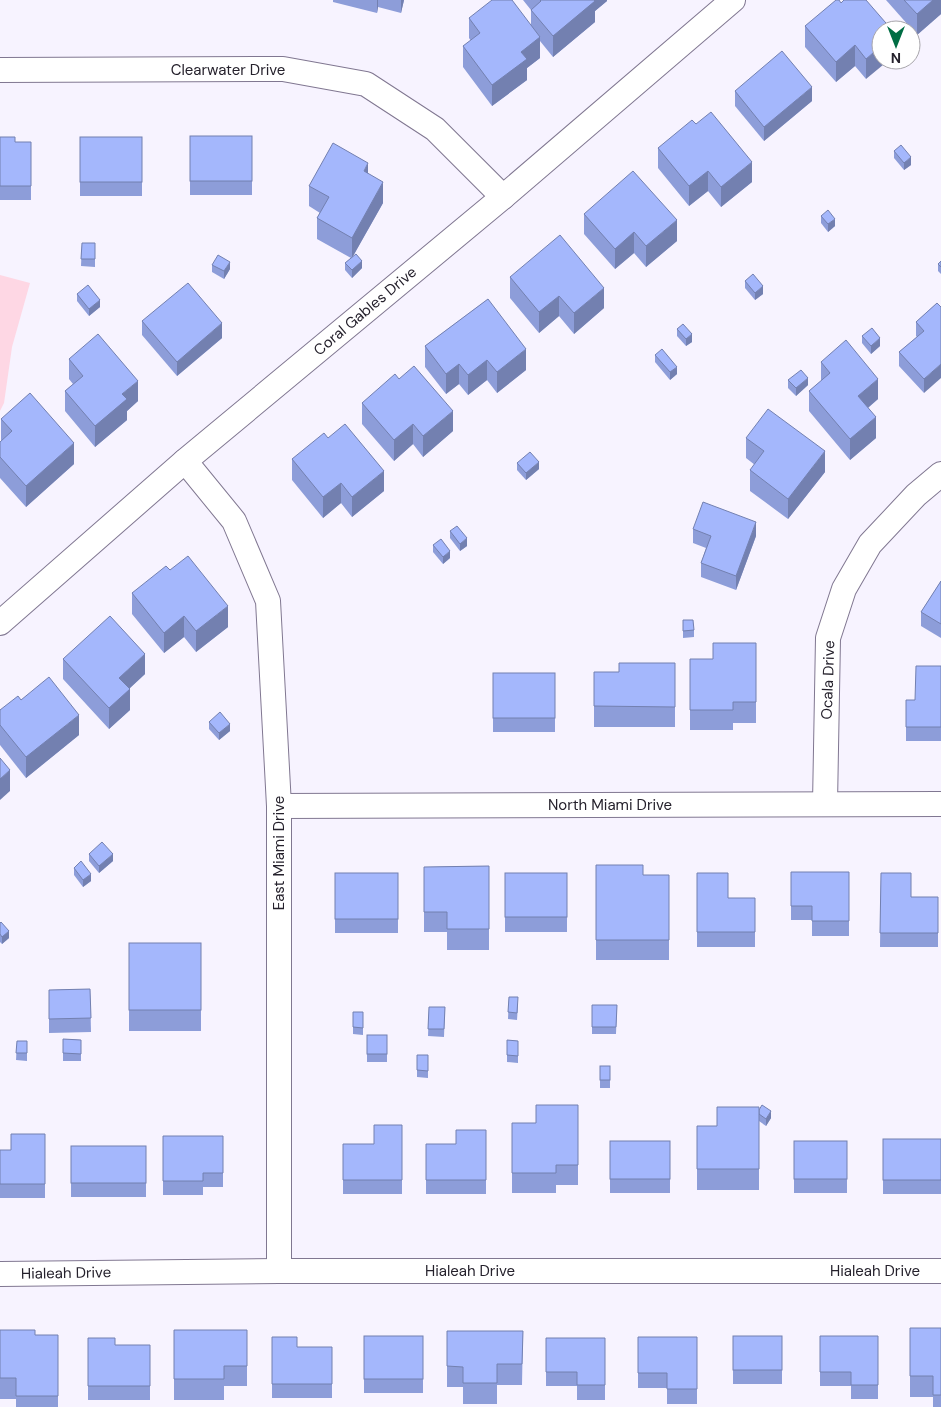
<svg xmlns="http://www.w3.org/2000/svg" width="941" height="1407" font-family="'DM Sans',sans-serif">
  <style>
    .green { fill: #fed7e4 }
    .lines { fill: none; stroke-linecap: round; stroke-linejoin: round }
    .street-casing { stroke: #807791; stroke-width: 26 }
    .street { stroke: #fff; stroke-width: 24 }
    .wall { fill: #8d9dd9 }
    .shaded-wall { fill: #7380b0 }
    .building { fill: #a4b7fc; stroke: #7380b0 }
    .labels { text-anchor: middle; stroke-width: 4; stroke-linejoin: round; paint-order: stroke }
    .street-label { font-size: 15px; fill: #25212c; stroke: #fff }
  </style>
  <rect width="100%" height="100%" fill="#f7f3ff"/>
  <polygon class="green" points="0,275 30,283 12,347 4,403 0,411"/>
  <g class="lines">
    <g class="street-casing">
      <g id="street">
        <polyline points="0,70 283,69 366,84 435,129 503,197"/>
        <polyline points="185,461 234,521 268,601 279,806 279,1271"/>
        <polyline points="0,623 185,461 503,197 733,0"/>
        <polyline points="825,804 828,638 844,589 870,544 916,495 941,474"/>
        <polyline points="279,806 941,804"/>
        <polyline points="0,1274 279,1271 941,1271"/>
      </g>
    </g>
    <use href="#street" class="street"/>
  </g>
  <g class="wall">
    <polygon points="333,0 404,0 401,13 378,7 377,13 333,2"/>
    <polygon points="523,0 607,0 607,1 595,11 595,22 553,57 540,41 540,58 527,68 527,80 492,106 463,67 463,46 471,41 469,38 469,18 531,26 531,10"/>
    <polygon points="866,0 866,79 855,66 836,82 805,47 805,26 841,3"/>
    <polygon points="886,0 941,0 941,14 917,35"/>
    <polygon points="735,91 812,101 764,141 735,106"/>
    <polygon points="696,124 752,182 721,207 708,191 689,206 658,168 658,148"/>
    <rect x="190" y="136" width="62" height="59"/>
    <polygon points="0,137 15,142 31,142 31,200 0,200"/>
    <rect x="80" y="137" width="62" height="59"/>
    <polygon points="894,151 911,165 904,170 894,158"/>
    <polygon points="368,174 383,203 353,256 362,268 352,278 345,270 345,263 351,258 317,239 317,218 320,213 309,206 309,186"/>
    <polygon points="584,214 677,241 646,267 634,253 615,269 584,234"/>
    <polygon points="821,216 835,226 828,232 821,223"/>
    <polygon points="82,243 95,243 95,267 81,266"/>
    <polygon points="941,261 941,274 938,271 938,264"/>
    <polygon points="212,265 230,269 224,279 212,272"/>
    <polygon points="510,277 604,308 574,334 559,316 539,333 510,298"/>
    <polygon points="745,281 763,294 755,300 745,288"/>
    <polygon points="77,294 100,307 89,316 77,301"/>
    <polygon points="488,299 526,370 497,393 487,380 468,395 459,384 446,394 425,367 425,346"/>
    <polygon points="937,303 924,393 899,366 899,352 917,337 916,336 916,322"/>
    <polygon points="142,321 222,338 177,376 142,335"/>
    <polygon points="677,329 692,342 686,346 677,336"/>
    <polygon points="862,336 880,346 871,354 862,343"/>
    <polygon points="655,355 677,374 670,380 655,362"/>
    <polygon points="69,359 138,401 127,411 127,420 95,447 65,411 65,391 73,384 69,379"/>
    <polygon points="821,362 878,399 868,408 876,438 850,460 809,411 809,391 821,381"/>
    <polygon points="399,379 453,431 423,457 413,444 394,461 362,424 362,403"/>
    <polygon points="788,380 808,385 796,396 788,388"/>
    <polygon points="1,419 74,464 26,507 0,478 0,442 1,441"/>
    <polygon points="328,438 384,491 352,517 341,503 323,518 292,480 292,459"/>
    <polygon points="746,438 825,472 788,519 750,491 750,470 755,465 746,458"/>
    <polygon points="517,463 539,469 526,480 517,470"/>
    <polygon points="693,529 756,536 736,590 701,577 701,563 706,548 693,543"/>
    <polygon points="450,531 467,546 460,551 450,538"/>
    <polygon points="433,545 450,558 443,564 433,552"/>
    <polygon points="170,570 228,627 196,652 184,637 164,653 132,614 132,593"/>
    <polygon points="941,581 941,638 921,626 921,612"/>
    <polygon points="683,620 694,630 694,637 683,638"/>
    <polygon points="756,643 756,723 733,723 733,730 690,730 690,659 713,659"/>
    <polygon points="63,659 145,674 129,689 130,710 109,729 63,679"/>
    <polygon points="675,663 675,727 594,727 594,672 619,672"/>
    <polygon points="941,666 941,741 906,741 906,700 915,700"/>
    <rect x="493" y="673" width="62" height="59"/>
    <polygon points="21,700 79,735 26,778 0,745 0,710"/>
    <polygon points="209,722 230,731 219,740 209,729"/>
    <polygon points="89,854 113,861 99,873 89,861"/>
    <polygon points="596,865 643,875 669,875 669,960 596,960"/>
    <polygon points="489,866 489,950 447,950 447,932 424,932 424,867"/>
    <polygon points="74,868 91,881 83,887 74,875"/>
    <polygon points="791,872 849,872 849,936 812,936 812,920 791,920"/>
    <rect x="335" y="873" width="63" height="60"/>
    <rect x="505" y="873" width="62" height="59"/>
    <polygon points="697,873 728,898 755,898 755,947 697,947"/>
    <polygon points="881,873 911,897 938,897 938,947 880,947"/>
    <polygon points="0,923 9,938 2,944 0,942"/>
    <rect x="129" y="943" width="72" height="88"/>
    <polygon points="90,989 91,1032 49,1033 49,990"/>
    <polygon points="509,997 518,1004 517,1020 508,1019"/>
    <polygon points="592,1005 617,1005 616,1034 592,1034"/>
    <polygon points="429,1007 445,1007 444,1037 428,1036"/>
    <polygon points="353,1012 363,1012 363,1035 353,1034"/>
    <rect x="367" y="1035" width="20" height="27"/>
    <polygon points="63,1039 81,1040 81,1061 63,1061"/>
    <polygon points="507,1040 518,1041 518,1063 507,1062"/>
    <polygon points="17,1041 27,1041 27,1061 16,1060"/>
    <polygon points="417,1055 428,1055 428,1078 417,1077"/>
    <rect x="600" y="1066" width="10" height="22"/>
    <polygon points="578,1105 578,1185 556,1185 556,1193 512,1193 512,1123 536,1123"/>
    <polygon points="759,1110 771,1118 766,1126 759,1121 759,1190 697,1190 697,1126 717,1126"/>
    <polygon points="402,1125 402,1194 343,1194 343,1144 374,1144"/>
    <polygon points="486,1130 486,1194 426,1194 426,1144 456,1144"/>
    <polygon points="45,1134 45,1198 0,1198 0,1150 11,1150"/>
    <polygon points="163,1136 223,1136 223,1187 203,1187 203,1195 163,1195"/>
    <rect x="883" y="1139" width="58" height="55"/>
    <rect x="610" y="1141" width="60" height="52"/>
    <rect x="794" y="1141" width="53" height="52"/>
    <rect x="71" y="1146" width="75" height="51"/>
    <polygon points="910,1328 941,1328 941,1407 933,1407 933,1397 910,1397"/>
    <polygon points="0,1330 35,1335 58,1335 58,1407 16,1407 16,1399 0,1399"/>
    <polygon points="174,1330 247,1330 247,1386 224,1386 224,1400 174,1400"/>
    <polygon points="447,1331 523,1331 522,1385 497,1385 497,1404 463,1404 463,1387 447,1387"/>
    <rect x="364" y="1336" width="59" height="57"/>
    <rect x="733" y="1336" width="49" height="48"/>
    <polygon points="820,1336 878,1336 878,1399 851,1399 851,1386 820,1386"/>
    <polygon points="272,1337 297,1347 332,1347 332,1398 272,1398"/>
    <polygon points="638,1337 697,1337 697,1404 667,1404 667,1388 638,1388"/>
    <polygon points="88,1338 115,1345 150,1345 150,1400 88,1400"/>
    <polygon points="546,1338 605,1338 605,1400 577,1400 577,1386 546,1386"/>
  </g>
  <g class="shaded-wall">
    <polygon points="377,0 378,0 378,7 377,13"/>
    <polygon points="401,0 404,0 401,13"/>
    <polygon points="590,0 607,0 607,1 595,11 595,22 553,57 553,36"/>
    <polygon points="933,0 941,0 941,14 917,35 917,14"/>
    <polygon points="540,37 540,58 527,68 527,80 492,106 492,85 521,52"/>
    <polygon points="855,45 855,66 836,82 836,62"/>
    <polygon points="881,46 881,60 889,60 866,79 866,59"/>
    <polygon points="812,87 812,101 764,141 764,127"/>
    <polygon points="911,157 911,165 904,170 904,163"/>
    <polygon points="752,162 752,182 721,207 721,187"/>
    <polygon points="368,163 368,184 364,171"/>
    <polygon points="708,171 708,191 689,206 689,186"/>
    <polygon points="383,182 383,203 352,258 352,238"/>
    <polygon points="835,219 835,226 828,232 828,224"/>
    <polygon points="677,220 677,241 646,267 646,246"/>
    <polygon points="634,232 634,253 615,269 615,249"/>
    <polygon points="362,261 362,268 352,278 352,270"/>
    <polygon points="230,262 230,269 224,279 224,271"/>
    <polygon points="763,286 763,294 755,300 755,293"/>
    <polygon points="604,288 604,308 574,334 574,313"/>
    <polygon points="559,296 559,316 539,333 539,312"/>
    <polygon points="100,300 100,307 89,316 89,309"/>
    <polygon points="222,323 222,338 177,376 177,362"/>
    <polygon points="692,334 692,342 686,346 686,339"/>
    <polygon points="880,338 880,346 871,354 871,346"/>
    <polygon points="526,349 526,370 497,393 497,372"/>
    <polygon points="487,360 487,380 468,395 468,375"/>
    <polygon points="459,364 459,384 446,394 446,374"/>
    <polygon points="941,364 941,378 924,393 924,379"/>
    <polygon points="677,367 677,374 670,380 670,372"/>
    <polygon points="808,378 808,385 796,396 796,388"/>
    <polygon points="878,379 878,399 858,416 858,396"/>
    <polygon points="138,381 138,401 127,411 127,420 95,447 95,426 122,394"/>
    <polygon points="453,411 453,431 423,457 423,436"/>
    <polygon points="876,417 876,438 850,460 850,439"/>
    <polygon points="413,424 413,444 394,461 394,440"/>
    <polygon points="74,443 74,464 26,507 26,486"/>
    <polygon points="825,451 825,472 788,519 788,499"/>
    <polygon points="539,462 539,469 526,480 526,473"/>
    <polygon points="384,471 384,491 352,517 352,497"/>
    <polygon points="341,483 341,503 323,518 323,497"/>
    <polygon points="756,522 756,536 736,590 736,576"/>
    <polygon points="467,538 467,546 460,551 460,544"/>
    <polygon points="450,551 450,558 443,564 443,557"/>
    <polygon points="228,606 228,627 196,652 196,631"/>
    <polygon points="184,616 184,637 164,653 164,633"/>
    <polygon points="145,654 145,674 119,698 119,678"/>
    <polygon points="130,689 130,710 109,729 109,708"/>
    <polygon points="79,715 79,735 26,778 26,757"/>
    <polygon points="230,724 230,731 219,740 219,733"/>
    <polygon points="10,770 10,791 0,800 0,779"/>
    <polygon points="113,854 113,861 99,873 99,866"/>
    <polygon points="91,874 91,881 83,887 83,880"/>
    <polygon points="9,931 9,938 2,944 2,937"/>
    <polygon points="771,1111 771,1118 766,1126 766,1119"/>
  </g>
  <g class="building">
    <polygon points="492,0 512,0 540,37 521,52 527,59 492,85 463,46 480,33 469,18"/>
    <polygon points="540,0 594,0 595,1 553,36 531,10 541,1"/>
    <polygon points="836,0 839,0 841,3 844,0 866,0 892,30 881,30 881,46 866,59 855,45 836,62 805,26"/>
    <polygon points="904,0 933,0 917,14"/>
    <polygon points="782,51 812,87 764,127 735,91"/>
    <polygon points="711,112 752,162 721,187 708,171 689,186 658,148 692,120 696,124"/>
    <rect x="190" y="136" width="62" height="45"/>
    <polygon points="0,137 15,137 15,142 31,142 31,186 0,186"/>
    <rect x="80" y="137" width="62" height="45"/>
    <polygon points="333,143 368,163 364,171 383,182 352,238 317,218 329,197 309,186"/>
    <polygon points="901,145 911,157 904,163 894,151"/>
    <polygon points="633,171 677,220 646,246 634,232 615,249 584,214"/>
    <polygon points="828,210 835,219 828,224 821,216"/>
    <polygon points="560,235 604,288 574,313 559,296 539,312 510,277"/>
    <polygon points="82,243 95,243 95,259 81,259"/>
    <polygon points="356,254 362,261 352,270 345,263"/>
    <polygon points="218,255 230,262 224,271 212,265"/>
    <polygon points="941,261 941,267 938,264"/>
    <polygon points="753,274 763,286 755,293 745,281"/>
    <polygon points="188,283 222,323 177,362 142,321"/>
    <polygon points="88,285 100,300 89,309 77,294"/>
    <polygon points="488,299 526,349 497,372 487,360 468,375 459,364 446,374 425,346"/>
    <polygon points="937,303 941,307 941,364 924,379 899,352 924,331 916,322"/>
    <polygon points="683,324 692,334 686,339 677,329"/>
    <polygon points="872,328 880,338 871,346 862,336"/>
    <polygon points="98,334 138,381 122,394 127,399 95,426 65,391 83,376 69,359"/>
    <polygon points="846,340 878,379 858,396 876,417 850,439 809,391 830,373 821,362"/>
    <polygon points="662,349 677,367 670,372 655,355"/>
    <polygon points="414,366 453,411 423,436 413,424 394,440 362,403 395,374 399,379"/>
    <polygon points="801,370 808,378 796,388 788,380"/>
    <polygon points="30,393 74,443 26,486 0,457 0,442 12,431 1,419"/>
    <polygon points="768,409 825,451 788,499 750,470 764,451 746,438"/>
    <polygon points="345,424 384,471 352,497 341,483 323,497 292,459 324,433 328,438"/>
    <polygon points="530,452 539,462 526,473 517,463"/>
    <polygon points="703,502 756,522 736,576 701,563 711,536 693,529"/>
    <polygon points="457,526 467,538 460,544 450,531"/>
    <polygon points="441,539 450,551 443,557 433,545"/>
    <polygon points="188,556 228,606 196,631 184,616 164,633 132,593 166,566 170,570"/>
    <polygon points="941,581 941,624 921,612"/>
    <polygon points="110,616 145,654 119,678 130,689 109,708 63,659"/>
    <polygon points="683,620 693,620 694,630 683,631"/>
    <polygon points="713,643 756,643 756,702 733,702 733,710 690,710 690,659 713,659"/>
    <polygon points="619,663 675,663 675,707 594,706 594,672 619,672"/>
    <polygon points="916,666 941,666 941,727 906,727 906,700 915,700"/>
    <rect x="493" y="673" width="62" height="45"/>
    <polygon points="49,677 79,715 26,757 0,725 0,710 18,696 21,700"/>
    <polygon points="220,712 230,724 219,733 209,722"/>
    <polygon points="0,758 10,770 0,779"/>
    <polygon points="102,842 113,854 99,866 89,854"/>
    <polygon points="81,861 91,874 83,880 74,868"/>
    <polygon points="596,865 643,865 643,875 669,875 669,940 596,940"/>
    <polygon points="489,866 489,929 447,929 447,912 424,912 424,867"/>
    <polygon points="791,872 849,872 849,921 812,921 812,906 791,906"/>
    <rect x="335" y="873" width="63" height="46"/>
    <rect x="505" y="873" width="62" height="44"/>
    <polygon points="697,873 728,873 728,898 755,898 755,932 697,932"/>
    <polygon points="881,873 911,873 911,897 938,897 938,933 880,933"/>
    <polygon points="1,922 9,931 2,937 0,934 0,923"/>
    <rect x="129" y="943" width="72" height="67"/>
    <polygon points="90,989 91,1018 49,1019 49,990"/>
    <polygon points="509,997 518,997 517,1013 508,1012"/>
    <polygon points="592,1005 617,1005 616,1027 592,1027"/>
    <polygon points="429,1007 445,1007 444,1029 428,1029"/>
    <polygon points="353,1012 363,1012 363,1028 353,1027"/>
    <rect x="367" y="1035" width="20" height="19"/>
    <polygon points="63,1039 81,1040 81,1054 63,1053"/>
    <polygon points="507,1040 518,1041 518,1056 507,1055"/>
    <polygon points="17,1041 27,1041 27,1053 16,1053"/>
    <polygon points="417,1055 428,1055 428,1071 417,1070"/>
    <rect x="600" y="1066" width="10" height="14"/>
    <polygon points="536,1105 578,1105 578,1165 556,1165 556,1173 512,1173 512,1123 536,1123"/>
    <polygon points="762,1105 771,1111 766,1119 759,1114 759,1110"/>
    <polygon points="717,1107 759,1107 759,1169 697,1169 697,1126 717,1126"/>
    <polygon points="374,1125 402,1125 402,1180 343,1180 343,1144 374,1144"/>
    <polygon points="456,1130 486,1130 486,1180 426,1180 426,1144 456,1144"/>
    <polygon points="11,1134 45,1134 45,1184 0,1184 0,1150 11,1150"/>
    <polygon points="163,1136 223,1136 223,1173 203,1173 203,1181 163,1181"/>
    <rect x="883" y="1139" width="58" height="41"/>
    <rect x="610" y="1141" width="60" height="38"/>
    <rect x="794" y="1141" width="53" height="38"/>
    <rect x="71" y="1146" width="75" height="37"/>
    <polygon points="910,1328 941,1328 941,1395 933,1395 933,1376 910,1376"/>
    <polygon points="0,1330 35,1330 35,1335 58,1335 58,1396 16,1396 16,1378 0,1378"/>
    <polygon points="174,1330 247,1330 247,1366 224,1366 224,1379 174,1379"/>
    <polygon points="447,1331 523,1331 522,1364 497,1364 497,1383 463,1383 463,1367 447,1366"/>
    <rect x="364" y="1336" width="59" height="43"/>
    <rect x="733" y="1336" width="49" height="34"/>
    <polygon points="820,1336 878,1336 878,1385 851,1385 851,1372 820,1372"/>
    <polygon points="272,1337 297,1337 297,1347 332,1347 332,1384 272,1384"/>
    <polygon points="638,1337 697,1337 697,1389 667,1389 667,1373 638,1373"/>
    <polygon points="88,1338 115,1338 115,1345 150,1345 150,1386 88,1386"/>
    <polygon points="546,1338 605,1338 605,1385 577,1385 577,1372 546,1372"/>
  </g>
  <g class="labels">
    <g class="street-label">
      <text x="228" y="75">Clearwater Drive</text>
      <text transform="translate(365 311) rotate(-40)" y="5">Coral Gables Drive</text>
      <text transform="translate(828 680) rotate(-88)" y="5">Ocala Drive</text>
      <text x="610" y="810">North Miami Drive</text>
      <text transform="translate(279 853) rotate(-90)" y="5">East Miami Drive</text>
      <text x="470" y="1276">Hialeah Drive</text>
      <text x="875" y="1276">Hialeah Drive</text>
      <text transform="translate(66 1273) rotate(-1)" y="5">Hialeah Drive</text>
    </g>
  </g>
  <g transform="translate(896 45) rotate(180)"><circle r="24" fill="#ffffff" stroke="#a8a6ab"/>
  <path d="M0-4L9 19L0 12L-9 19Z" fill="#006d44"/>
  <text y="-8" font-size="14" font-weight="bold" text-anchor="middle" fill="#25212c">N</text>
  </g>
</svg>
